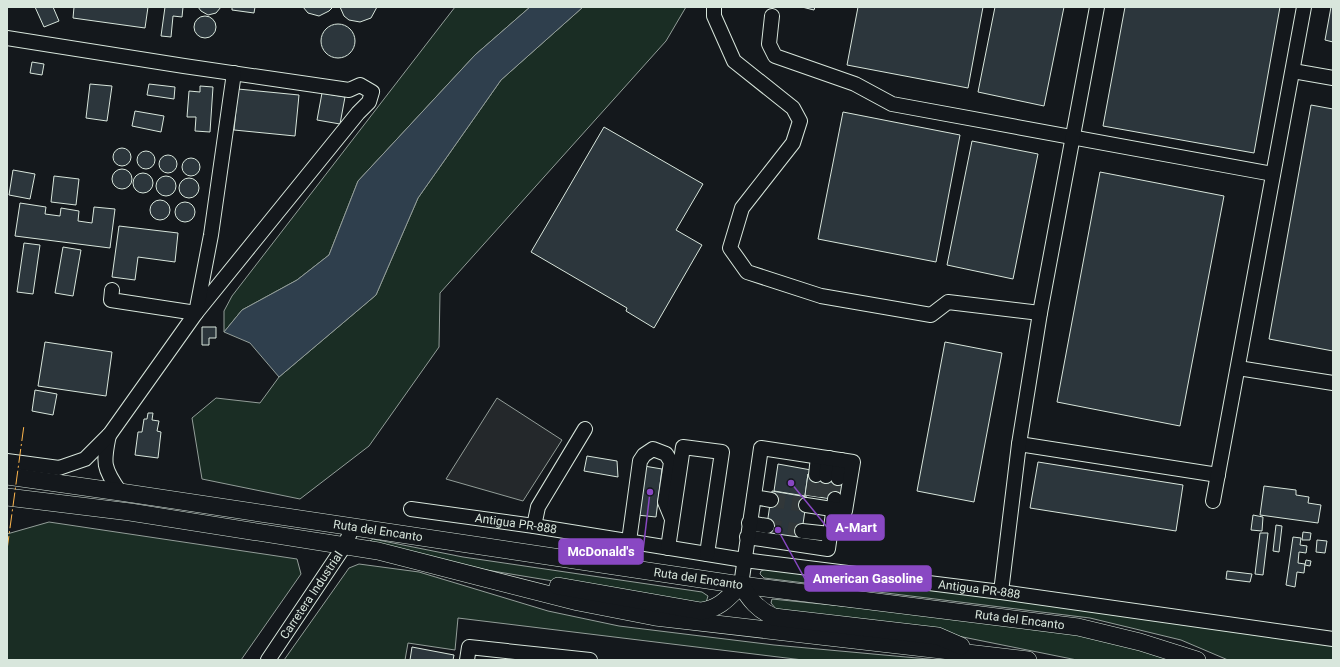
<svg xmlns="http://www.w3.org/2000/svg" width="1340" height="667" font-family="Roboto,sans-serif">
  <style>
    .green { fill: #1a2d24; stroke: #939e99 }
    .parking { fill: #24282b; stroke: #939e99 }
    .water { fill: #2f3f4d; stroke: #939e99 }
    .building { fill: #2c363c; stroke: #d8e6dc }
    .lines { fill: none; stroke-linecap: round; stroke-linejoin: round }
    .minor-tunnel { stroke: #313739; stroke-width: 14; stroke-dasharray: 14 7; stroke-linecap: butt }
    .minor-casing { stroke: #d8e6dc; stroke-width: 16 }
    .major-casing { stroke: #d8e6dc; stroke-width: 18 }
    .minor { stroke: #14181c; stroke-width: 14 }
    .major { stroke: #14181c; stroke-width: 17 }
    .power { stroke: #ffb74d; stroke-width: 1; stroke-dasharray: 14 3 2 3; stroke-linecap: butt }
    .labels { text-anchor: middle; stroke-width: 3; stroke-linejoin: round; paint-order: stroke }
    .street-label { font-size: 12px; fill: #d8e6dc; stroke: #14181c }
    .leader { fill: none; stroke: #8948c3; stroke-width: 1.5 }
    .callout-dot { fill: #8948c3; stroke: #14181c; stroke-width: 1.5 }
    .callout { fill: #8948c3; stroke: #8948c3; stroke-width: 1.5 }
    .callout-label { font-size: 13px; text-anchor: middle; font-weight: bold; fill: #fff }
  </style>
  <rect width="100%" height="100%" fill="#14181c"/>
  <g class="green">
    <polygon points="455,7 530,7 475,55 358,181 329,255 297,280 242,310 224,332 224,311 232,296"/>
    <polygon points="583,7 686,7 666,41 440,293 439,347 369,446 300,499 202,479 192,418 216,398 260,403 279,377 376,295 418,198 501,80"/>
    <polygon points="49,522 297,559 301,574 241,660 7,660 7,534"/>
    <polygon points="373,539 463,557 702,592 708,596 705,606 456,565 370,541"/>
    <polygon points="359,564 419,572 548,611 619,626 774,645 939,660 803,660 458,618 455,650 408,643 405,660 284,660 349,568"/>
    <polygon points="766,569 982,596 1333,645 1333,660 1228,660 1181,640 1090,618 764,578 760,574 761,571"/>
    <polygon points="772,599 1011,623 1108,639 1174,660 1077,660 928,630 776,609 771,603"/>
  </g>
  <polygon class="parking" points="497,398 562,440 523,501 446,479"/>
  <polygon class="water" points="530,7 583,7 501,80 418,198 376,295 279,377 250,343 224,332 242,310 297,280 329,255 358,181 475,55"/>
  <g class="building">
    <polygon points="35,7 53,7 59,21 44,27"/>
    <polygon points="74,7 148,7 145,28 73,18"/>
    <polygon points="165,7 183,7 182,17 173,16 171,37 161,36"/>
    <polygon points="198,7 221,7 216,13 208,15 201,11"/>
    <polygon points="232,7 255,7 254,13 232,10"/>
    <polygon points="303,7 333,7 329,11 319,16 308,13"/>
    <polygon points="340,7 377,7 371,18 360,22 349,20 344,16"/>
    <polygon points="802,7 815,7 814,10"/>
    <polygon points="858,7 983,7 968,88 847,65"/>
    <polygon points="995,7 1064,7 1044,106 978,92"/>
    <polygon points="1125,7 1280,7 1254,153 1103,126"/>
    <polygon points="1331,7 1333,7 1333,42 1325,40"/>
    <circle cx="205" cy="27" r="11"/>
    <circle cx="338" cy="41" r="17"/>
    <polygon points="32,62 44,64 42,75 30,73"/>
    <polygon points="90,84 112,86 107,121 86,118"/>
    <polygon points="149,84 175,87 174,99 147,95"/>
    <polygon points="200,86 213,87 210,132 195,131 196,117 187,117 189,91 200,92"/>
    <polygon points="238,89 299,95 295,136 234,130"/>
    <polygon points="322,93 345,97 340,124 317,120"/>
    <polygon points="1311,105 1333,109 1333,351 1269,339"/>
    <polygon points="135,111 164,116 161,132 132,126"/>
    <polygon points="843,112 960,135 936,262 818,239"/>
    <polygon points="604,127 703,184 676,230 702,245 654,328 626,311 627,308 531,252"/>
    <polygon points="972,141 1038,154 1013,279 947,265"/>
    <circle cx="122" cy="157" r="9"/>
    <circle cx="146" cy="160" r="9"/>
    <circle cx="168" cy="164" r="9"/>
    <circle cx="191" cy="167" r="9"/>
    <circle cx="122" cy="179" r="10"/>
    <polygon points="13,170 35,174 30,199 9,195"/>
    <polygon points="1100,172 1224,196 1180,426 1057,402"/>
    <circle cx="143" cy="183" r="10"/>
    <polygon points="54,176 79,179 76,205 51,202"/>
    <circle cx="166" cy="186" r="10"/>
    <circle cx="189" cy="188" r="10"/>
    <circle cx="160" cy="210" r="10"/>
    <circle cx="185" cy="212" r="10"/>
    <polygon points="20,203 46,207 45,214 60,216 61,208 79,211 78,221 92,223 94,207 115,209 110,248 15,236"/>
    <polygon points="119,226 178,233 175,262 138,257 135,280 112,277"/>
    <polygon points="24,243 40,245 33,294 17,292"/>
    <polygon points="63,247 81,250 73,296 55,293"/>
    <polygon points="202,327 216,327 216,338 209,338 209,345 202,345"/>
    <polygon points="45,342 112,352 106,396 38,386"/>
    <polygon points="945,342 1002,353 974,502 917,491"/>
    <polygon points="35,390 57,394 53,415 32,411"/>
    <polygon points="148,413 153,413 152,420 159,421 157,431 161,432 158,458 135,455 138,432 142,432 144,419 147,419"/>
    <polygon points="587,456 617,461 618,477 584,471"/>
    <polygon points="1038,462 1183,485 1176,531 1030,508"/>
    <polygon points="778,464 811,470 810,474 808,474 805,496 774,491"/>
    <polygon points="644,466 662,469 656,517 637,515"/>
    <polygon points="808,474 848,480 845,501 805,495"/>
    <polygon points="1264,486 1296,490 1296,495 1309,497 1308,503 1321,505 1318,523 1260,515"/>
    <polygon points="772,491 807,497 800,544 765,538"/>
    <polygon points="1253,515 1263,517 1262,531 1251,530"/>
    <polygon points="1276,525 1282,526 1279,552 1273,551"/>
    <polygon points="1303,532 1311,533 1310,540 1302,540"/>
    <polygon points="1260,533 1268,533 1263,575 1255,574"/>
    <polygon points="1293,537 1301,538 1300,545 1307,546 1306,553 1299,552 1298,563 1305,564 1304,573 1297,572 1295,587 1286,585"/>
    <polygon points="1317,540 1327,541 1325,553 1316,552"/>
    <polygon points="1306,560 1311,561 1310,566 1305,565"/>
    <polygon points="1227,571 1252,574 1250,582 1226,579"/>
    <polygon points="412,647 454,655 453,660 410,660"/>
  </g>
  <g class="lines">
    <g class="minor-tunnel">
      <polyline points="813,496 816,475"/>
      <polyline points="823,497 826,476"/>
      <polyline points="835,499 838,478"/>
      <polyline points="771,500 806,505"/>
      <polyline points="767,526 802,531"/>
    </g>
    <g class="minor-casing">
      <g id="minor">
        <polyline points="714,7 714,16 734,61 793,108 800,121 793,143 742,208 730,248 747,272 821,296 931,315 948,302 1040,313"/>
        <polyline points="772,16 769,44 775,56 855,84 892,104 1273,174"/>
        <polyline points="7,38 184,66 349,90 360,85 372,92 369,102 358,113 196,313 111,300 112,290"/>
        <polyline points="1293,71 1333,78"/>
        <polyline points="1238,368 1333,383"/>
        <path d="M109,435C103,463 103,468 120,492"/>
        <polyline points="1019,444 1218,475"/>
        <polyline points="7,461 59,468 85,459 110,434 196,313 211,235 234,73"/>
        <polyline points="816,475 818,457"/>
        <polyline points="826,476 829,458"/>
        <polyline points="838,478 841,460"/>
        <polyline points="754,497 771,500"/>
        <polyline points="1213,501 1304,7"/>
        <path id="s1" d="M411,509L534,526L744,560L1001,592L1333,639"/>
        <polyline points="749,523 767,526"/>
        <polyline points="534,526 538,507 585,429"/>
        <polyline points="802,531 830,534"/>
        <polyline points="747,537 828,549 835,499"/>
        <polyline points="629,541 640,461 644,455 653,449 666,454 671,462 665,502 672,519"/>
        <polyline points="668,548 683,447 722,452 707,554"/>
        <polyline points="741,585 761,448 853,462 845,511 806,505"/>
        <polyline points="1001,592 1019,444 1040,313 1097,7"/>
        <path id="s2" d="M268,660L345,545L352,528"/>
        <polyline points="467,660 469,647 590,660"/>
      </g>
    </g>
    <g class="major-casing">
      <g id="major">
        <path id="s3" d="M7,476L120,492L741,585L1078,627L1140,642L1197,660"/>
        <polyline points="7,497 130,512 378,551 578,602 655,617 1028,660"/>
        <path d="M558,586L701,611C719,609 728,598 741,585C750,600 758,610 774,617L938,636L961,646"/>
      </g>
    </g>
    <use href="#minor" class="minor"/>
    <use href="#major" class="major"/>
    <g class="power">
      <polyline points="7,428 7,423"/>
      <polyline points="7,550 24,425"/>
    </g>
  </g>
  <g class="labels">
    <g class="street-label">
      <text dy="4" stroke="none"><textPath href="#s1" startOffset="106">Antigua PR-888</textPath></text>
      <text dy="4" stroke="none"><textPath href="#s3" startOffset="375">Ruta del Encanto</textPath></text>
      <text dy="4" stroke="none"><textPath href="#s3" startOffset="699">Ruta del Encanto</textPath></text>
      <text dy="4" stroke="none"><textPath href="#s1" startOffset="574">Antigua PR-888</textPath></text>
      <text dy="4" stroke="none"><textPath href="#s2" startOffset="78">Carretera Industrial</textPath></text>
      <text dy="4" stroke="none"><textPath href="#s3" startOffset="1023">Ruta del Encanto</textPath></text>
    </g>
  </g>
  <path class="leader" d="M791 483L827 527M650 492L643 551M778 530L805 579"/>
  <g class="callout-dot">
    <circle cx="791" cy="483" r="4"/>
    <circle cx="650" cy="492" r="4"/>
    <circle cx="778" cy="530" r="4"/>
  </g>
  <g class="callout">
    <rect x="827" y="515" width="57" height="25" rx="4"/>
    <rect x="559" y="539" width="84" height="25" rx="4"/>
    <rect x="805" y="566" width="126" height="25" rx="4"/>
  </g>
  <g class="callout-label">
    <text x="856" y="532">A-Mart</text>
    <text x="601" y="556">McDonald's</text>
    <text x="868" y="583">American Gasoline</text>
  </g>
  <rect width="1340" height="667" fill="none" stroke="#d8e6dc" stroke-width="16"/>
</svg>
